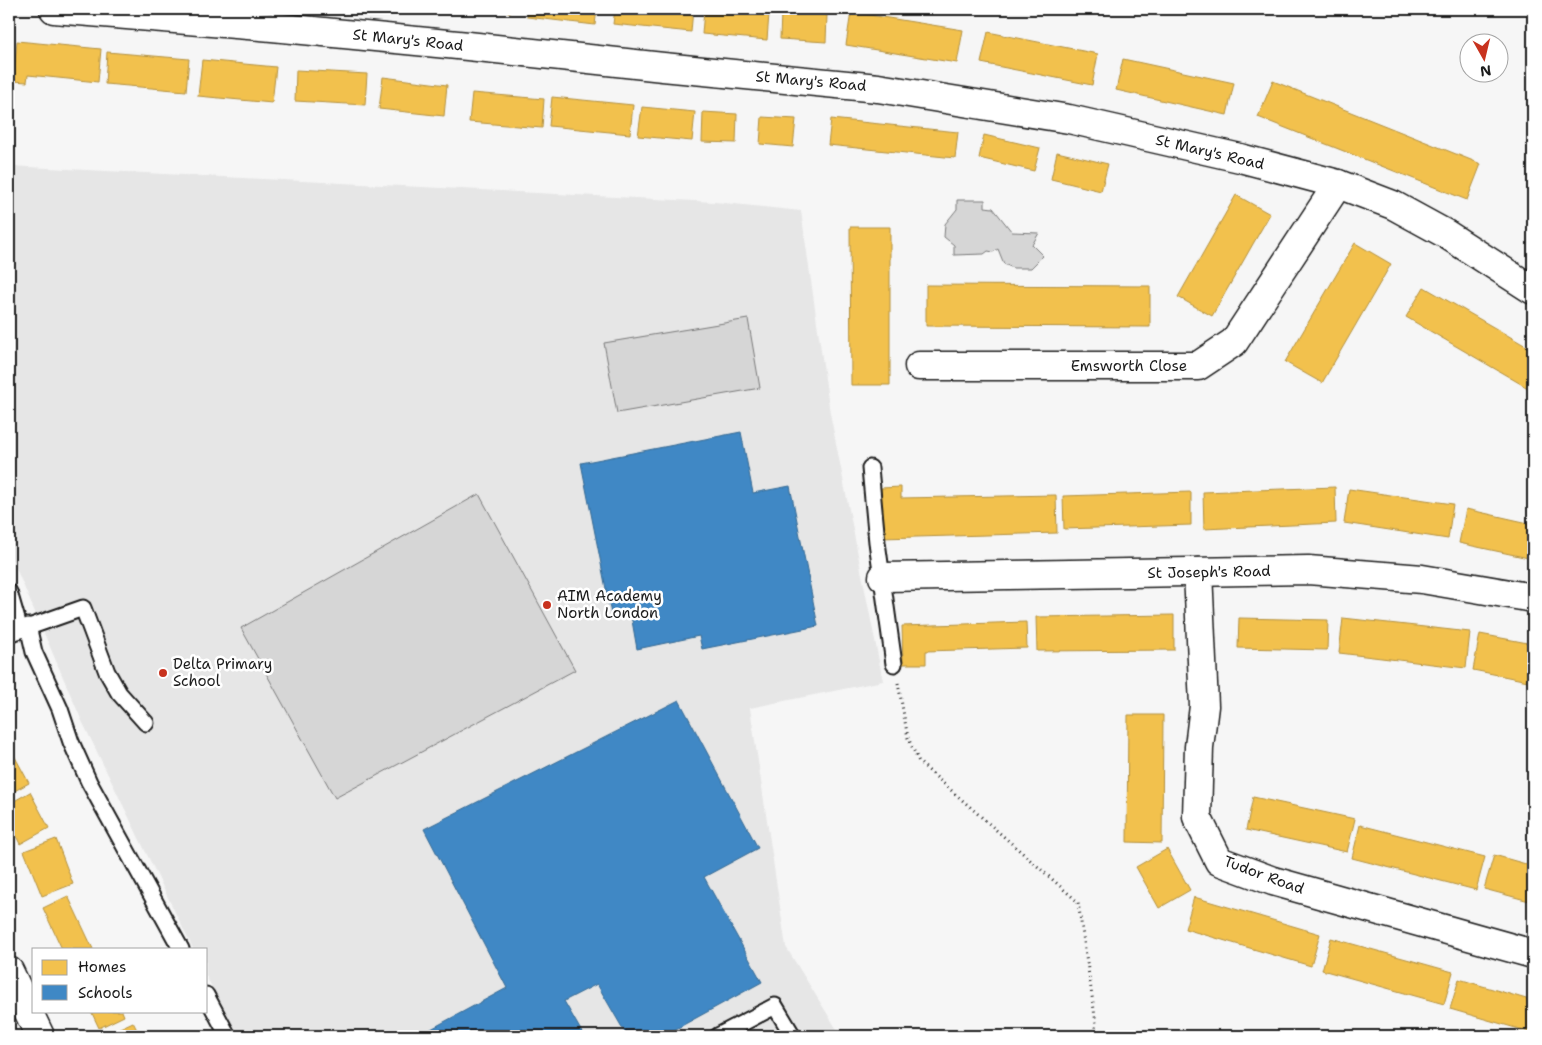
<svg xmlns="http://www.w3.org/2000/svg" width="1542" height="1045" font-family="'Shantell Sans',sans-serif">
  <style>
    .built { fill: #e6e6e6 }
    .green { fill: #d6d6d6; stroke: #797979 }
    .homes { fill: #f2c14e; stroke: #b2903f }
    .schools { fill: #3f88c5; stroke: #346892 }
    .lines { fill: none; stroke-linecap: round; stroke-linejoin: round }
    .service-casing { stroke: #1c1c1c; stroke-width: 19 }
    .minor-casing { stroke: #1c1c1c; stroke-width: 31 }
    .secondary-casing { stroke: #1c1c1c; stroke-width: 31 }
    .path { stroke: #1c1c1c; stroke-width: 3; stroke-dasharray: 1 4; stroke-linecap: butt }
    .service { stroke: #fff; stroke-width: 15 }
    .minor { stroke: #fff; stroke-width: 28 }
    .secondary { stroke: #fff; stroke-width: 28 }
    .poi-dot { fill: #c8321e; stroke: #fff; stroke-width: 2 }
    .labels { text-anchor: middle; stroke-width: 5; stroke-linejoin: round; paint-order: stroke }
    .street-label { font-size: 15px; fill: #1c1c1c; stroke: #fff }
    .poi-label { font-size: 15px; fill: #1c1c1c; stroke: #fff; text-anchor: start }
  </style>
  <rect width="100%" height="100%" fill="#f6f6f6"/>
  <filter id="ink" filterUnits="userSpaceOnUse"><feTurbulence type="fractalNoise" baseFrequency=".02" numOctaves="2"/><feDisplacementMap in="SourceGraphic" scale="10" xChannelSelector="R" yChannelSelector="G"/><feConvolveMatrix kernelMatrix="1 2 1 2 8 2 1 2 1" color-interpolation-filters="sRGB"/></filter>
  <g filter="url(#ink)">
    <polygon class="built" points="9,166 715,202 801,211 830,413 883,681 750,708 786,947 841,1036 238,1036 206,976 206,949 193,949 81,719 9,552"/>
    <g class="green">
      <polygon points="957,200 985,200 985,207 993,208 1012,232 1039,233 1032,245 1043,256 1031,268 1013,268 1004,264 998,249 993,252 988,251 984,254 954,255 954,245 944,237 945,224 957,209"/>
      <polygon points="748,319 760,388 617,413 604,343"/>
      <polygon points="479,494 575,670 335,798 241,628"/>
    </g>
    <g class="homes">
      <polygon points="484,9 511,9 511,12"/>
      <polygon points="528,9 597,9 595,25 527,17"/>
      <polygon points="615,9 693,9 691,32 613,24"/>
      <polygon points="704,10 769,14 767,40 702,34"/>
      <polygon points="781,12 827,15 826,42 780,39"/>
      <polygon points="851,12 963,30 957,63 846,45"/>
      <polygon points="988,32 1098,54 1092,85 981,63"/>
      <polygon points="9,40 11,40 9,71"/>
      <polygon points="17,41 101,49 98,82 28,75 27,82 13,81"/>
      <polygon points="107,52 189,59 186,91 105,84"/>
      <polygon points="1123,59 1234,83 1227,115 1116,90"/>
      <polygon points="202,60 276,67 272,103 198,96"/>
      <polygon points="296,70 367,74 365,105 295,101"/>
      <polygon points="383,77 447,85 444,116 379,109"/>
      <polygon points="1273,81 1481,164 1467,200 1258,117"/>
      <polygon points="472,93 544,99 542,128 469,122"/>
      <polygon points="552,97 633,105 630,134 549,126"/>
      <polygon points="642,107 695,112 692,141 638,136"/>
      <polygon points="703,112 737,114 736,143 702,142"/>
      <polygon points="762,117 796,119 793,147 760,144"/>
      <polygon points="831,119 958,132 955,158 828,145"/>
      <polygon points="984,135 1040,148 1034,171 979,158"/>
      <polygon points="1057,152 1108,164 1101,191 1051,179"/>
      <polygon points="1236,195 1270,214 1212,316 1178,297"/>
      <polygon points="850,227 890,227 890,385 851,385"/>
      <polygon points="1355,243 1391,264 1322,383 1285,362"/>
      <polygon points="926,285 1150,286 1150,327 926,326"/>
      <polygon points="1424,287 1533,350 1533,391 1406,317"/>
      <polygon points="901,487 901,498 1056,495 1057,533 882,538 881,488"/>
      <polygon points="1335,487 1336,523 1204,529 1203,492"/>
      <polygon points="1349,489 1453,504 1448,539 1344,523"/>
      <polygon points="1191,492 1191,525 1064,529 1063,496"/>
      <polygon points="1466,509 1533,524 1533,559 1459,543"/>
      <polygon points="1174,615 1174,650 1037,651 1036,617"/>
      <polygon points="1239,618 1328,620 1327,650 1238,648"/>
      <polygon points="1343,618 1470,632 1466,668 1339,653"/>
      <polygon points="1026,622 1027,648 926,651 926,664 903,664 902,626"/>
      <polygon points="1480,634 1533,644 1533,682 1473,670"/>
      <polygon points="1128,715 1163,715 1162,843 1127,842"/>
      <polygon points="9,746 29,783 9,794"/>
      <polygon points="30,792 49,828 20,844 9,822 9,804"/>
      <polygon points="1253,797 1355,819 1347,852 1246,830"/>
      <polygon points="1360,825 1485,857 1476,890 1352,858"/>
      <polygon points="56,839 73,884 42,896 24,851"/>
      <polygon points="1167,849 1190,890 1159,908 1136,867"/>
      <polygon points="1494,855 1533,866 1533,902 1484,889"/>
      <polygon points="68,896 93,949 62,949 43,908"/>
      <polygon points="1194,897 1320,934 1311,966 1185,929"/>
      <polygon points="1331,938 1453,972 1444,1004 1322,970"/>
      <polygon points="1459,979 1533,1001 1533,1033 1450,1009"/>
      <polygon points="91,1011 122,1011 124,1016 99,1028"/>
      <polygon points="133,1022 140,1036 111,1036 109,1033"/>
    </g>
    <g class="schools">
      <polygon points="741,432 753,493 790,486 818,626 702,649 699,636 637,649 631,615 612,619 581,463"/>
      <polygon points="679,700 758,848 704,877 762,982 663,1036 627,1036 597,984 564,1001 584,1036 418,1036 507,988 424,829"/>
    </g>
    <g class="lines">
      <g class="service-casing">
        <g id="service">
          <polyline points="870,468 877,542 894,664"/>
          <polyline points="9,592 20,630"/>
          <polyline points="28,626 34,652 60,709 71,742 89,782 181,949"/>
          <polyline points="9,634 83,608 107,672 119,693 146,723"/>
          <polyline points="206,995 228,1036"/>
          <polyline points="718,1036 775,1006 793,1036"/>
        </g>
      </g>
      <g class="minor-casing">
        <g id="minor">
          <polyline points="54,9 272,27 468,46 663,67 878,88 1069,119 1240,158 1338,184 1393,205 1446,234 1533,290"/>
          <polyline points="919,366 1198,366 1234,342 1338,184"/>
          <polyline points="1198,572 1204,706 1199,747 1197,817 1219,861 1273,881 1533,954"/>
          <polyline points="883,577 1308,570 1422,579 1533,598"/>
        </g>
      </g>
      <g class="secondary-casing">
        <polyline id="secondary" points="9,971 40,1036"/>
      </g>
      <polyline class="path" points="898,683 908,738 919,762 1078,902 1096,1023 1094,1036"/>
      <use href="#service" class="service"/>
      <use href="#minor" class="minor"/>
      <use href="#secondary" class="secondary"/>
    </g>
  </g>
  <g class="poi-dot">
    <circle cx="547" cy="605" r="5"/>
    <circle cx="163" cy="673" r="5"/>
  </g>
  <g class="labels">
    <g class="street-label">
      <text transform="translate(408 40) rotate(6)" y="5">St Mary's Road</text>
      <text transform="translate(811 81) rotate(5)" y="5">St Mary's Road</text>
      <text transform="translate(1210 152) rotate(13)" y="5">St Mary's Road</text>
      <text x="1129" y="371">Emsworth Close</text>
      <text transform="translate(1209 572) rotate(-1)" y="5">St Joseph's Road</text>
      <text transform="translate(1264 875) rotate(20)" y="5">Tudor Road</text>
    </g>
    <g class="poi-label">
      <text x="557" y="601">AIM Academy<tspan x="557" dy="17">North London</tspan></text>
      <text x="173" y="669">Delta Primary<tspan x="173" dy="17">School</tspan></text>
    </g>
  </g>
  <rect width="1542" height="1045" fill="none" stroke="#fff" stroke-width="30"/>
  <rect x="15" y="15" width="1512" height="1015" fill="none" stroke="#1c1c1c" stroke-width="2" filter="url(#ink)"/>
  <rect x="32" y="948" width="175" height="65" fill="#ffffff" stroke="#a4a4a4"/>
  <rect x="42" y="960" width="25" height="15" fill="#f2c14e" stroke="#a4a4a4"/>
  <text x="78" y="972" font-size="15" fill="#1c1c1c">Homes</text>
  <rect x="42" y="985" width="25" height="15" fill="#3f88c5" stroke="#a4a4a4"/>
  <text x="78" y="998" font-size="15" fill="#1c1c1c">Schools</text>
  <g transform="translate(1484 58) rotate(172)"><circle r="24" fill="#ffffff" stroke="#a4a4a4"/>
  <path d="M0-4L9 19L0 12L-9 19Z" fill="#c8321e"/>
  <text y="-8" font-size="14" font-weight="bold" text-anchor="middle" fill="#1c1c1c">N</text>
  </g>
</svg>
